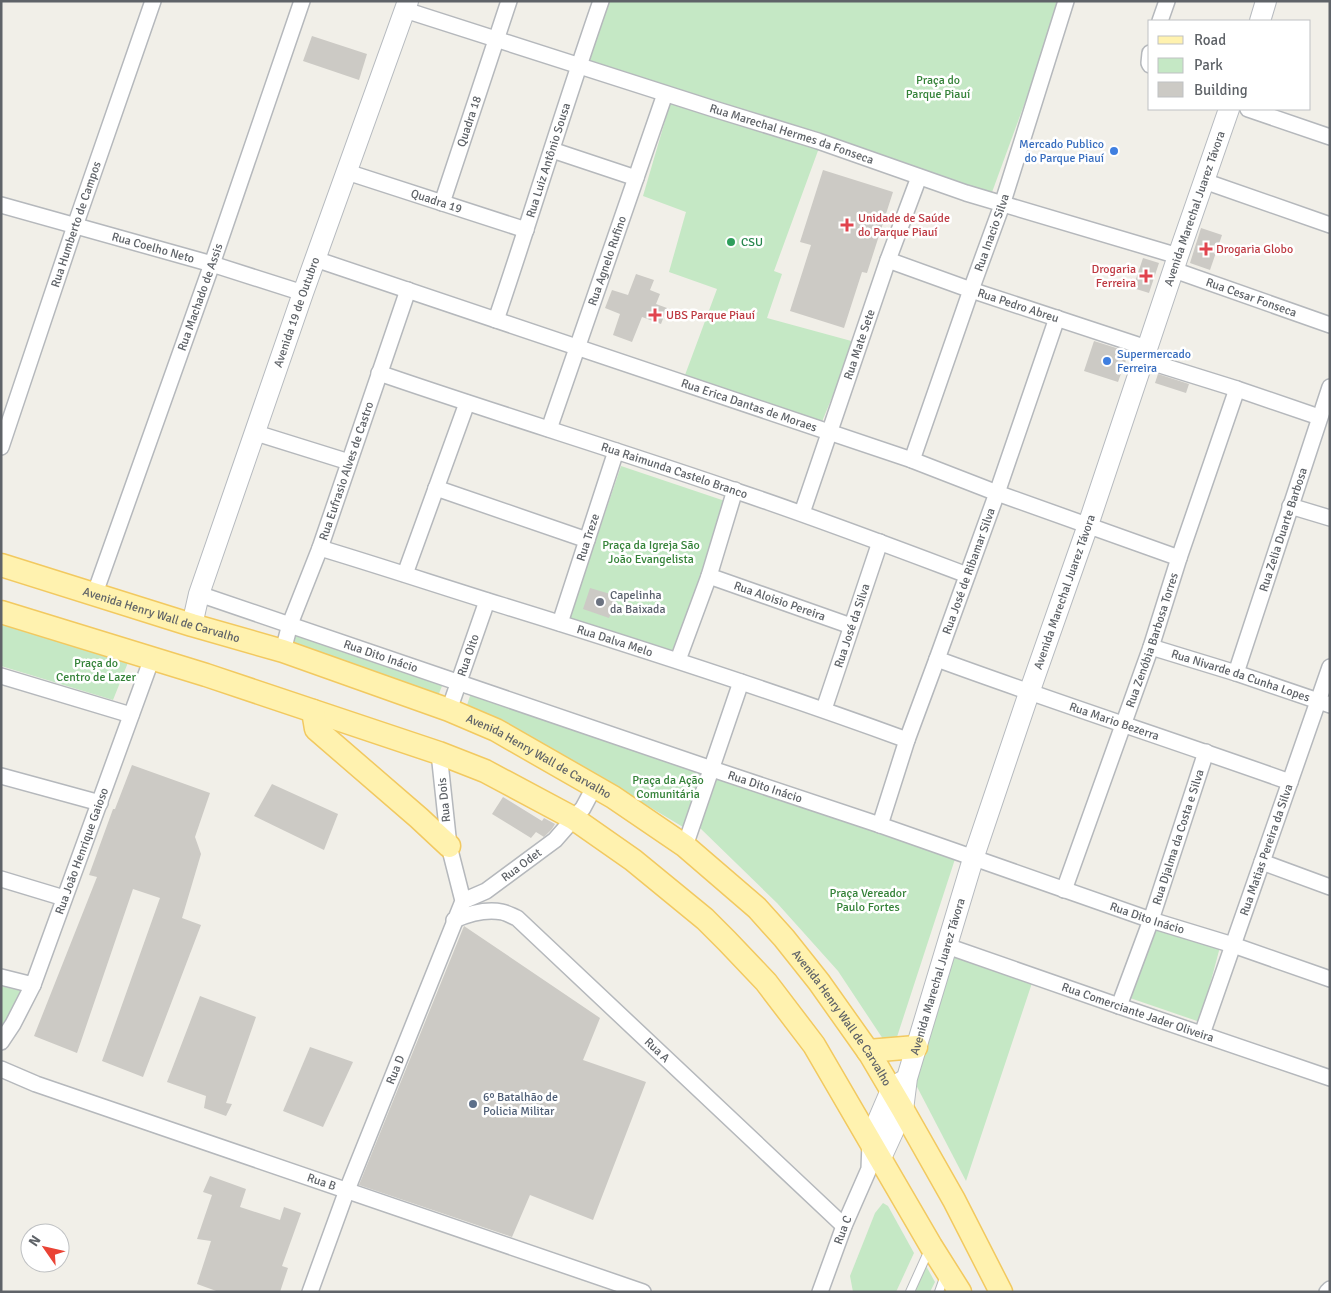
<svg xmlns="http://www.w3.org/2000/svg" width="1331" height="1293" font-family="Signika,sans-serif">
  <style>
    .green { fill: #c5e8c5 }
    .building { fill: #cccac5 }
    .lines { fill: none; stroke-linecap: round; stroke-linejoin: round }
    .lane-casing { stroke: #b5b8bc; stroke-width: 10 }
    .street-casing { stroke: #b5b8bc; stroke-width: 18 }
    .secondary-casing { stroke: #b6babf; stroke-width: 22 }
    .primary-casing { stroke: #f2c960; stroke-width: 25 }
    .lane { stroke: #fff; stroke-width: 8 }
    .street { stroke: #fff; stroke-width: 15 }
    .secondary { stroke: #fff; stroke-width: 20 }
    .primary { stroke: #fff2af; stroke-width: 22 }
    .shop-dot { fill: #3f7fe0; stroke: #fff; stroke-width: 2 }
    .health-dot { fill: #e0444e; stroke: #fff; stroke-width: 2 }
    .leisure-dot { fill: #2e9e5b; stroke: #fff; stroke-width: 2 }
    .worship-dot { fill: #6b7280; stroke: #fff; stroke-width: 2 }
    .service-dot { fill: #5c6f8a; stroke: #fff; stroke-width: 2 }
    .labels { text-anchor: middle; stroke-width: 5; stroke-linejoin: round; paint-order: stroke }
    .park-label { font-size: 12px; fill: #348238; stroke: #fff }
    .street-label { font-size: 12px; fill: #5f6368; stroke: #fff }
    .shop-label { font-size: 12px; fill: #366cbe; stroke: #fff; text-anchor: end }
    .health-label { font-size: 12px; fill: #be3a42; stroke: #fff; text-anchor: start }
    .leisure-label { font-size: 12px; fill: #27864d; stroke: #fff; text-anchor: start }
    .worship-label { font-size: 12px; fill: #5b616d; stroke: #fff; text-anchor: start }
    .service-label { font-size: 12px; fill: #4e5e75; stroke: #fff; text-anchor: start }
  </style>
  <rect width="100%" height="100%" fill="#f1efe8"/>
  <g class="green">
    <polygon points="601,1 1062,1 991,195 580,60"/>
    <polygon points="672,100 819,148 774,271 782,274 767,318 855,342 821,424 685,375 717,289 669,272 686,212 643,196 667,114 668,106"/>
    <polygon points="621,466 728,502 676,655 569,619"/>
    <polygon points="1,617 131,655 113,700 1,666"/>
    <polygon points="297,630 444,681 438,696 291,648"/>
    <polygon points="471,693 703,770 683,827 603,779 466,708"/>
    <polygon points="718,776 956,856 896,1040 885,1042 838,971 777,903 700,828"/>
    <polygon points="1154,927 1220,947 1200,1022 1130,998"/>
    <polygon points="955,952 1033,980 966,1181 914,1081"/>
    <polygon points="1,986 22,991 1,1031"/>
    <polygon points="883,1203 888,1206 914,1253 896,1292 853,1292 850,1276 875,1213"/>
    <polygon points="925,1264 935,1282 930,1292 913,1292"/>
  </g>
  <g class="building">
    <polygon points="312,36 367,54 359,80 303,61"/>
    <polygon points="823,170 893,192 867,273 862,272 844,328 790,311 811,245 800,242"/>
    <polygon points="1201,228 1222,235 1210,270 1190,263"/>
    <polygon points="1143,258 1159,263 1149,293 1133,288"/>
    <polygon points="636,274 654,280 650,290 660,294 656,304 667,308 661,324 642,317 632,342 613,335 620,314 605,308 612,290 628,295"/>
    <polygon points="1094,341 1129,352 1118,382 1084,371"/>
    <polygon points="1158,374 1189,384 1186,393 1155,383"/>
    <polygon points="590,588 617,596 609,618 583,609"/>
    <polygon points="132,765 210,793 195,837 201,854 182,918 201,925 143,1077 102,1061 160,898 133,889 77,1053 34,1036 97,877 89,875 113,809 115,809"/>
    <polygon points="272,784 338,814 324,850 254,816"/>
    <polygon points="503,797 542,821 544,818 555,824 552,829 544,837 536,832 531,838 492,814"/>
    <polygon points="464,926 600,1018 583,1060 646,1082 593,1220 530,1195 512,1237 359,1185"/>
    <polygon points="200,996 256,1017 226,1103 232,1104 226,1116 204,1108 206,1096 167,1082"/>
    <polygon points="310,1047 353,1062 323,1127 283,1111"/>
    <polygon points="210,1176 246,1189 240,1207 280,1220 284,1207 301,1213 282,1266 288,1268 280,1292 219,1292 197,1284 211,1241 197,1239 212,1195 203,1192"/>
  </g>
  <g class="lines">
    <g class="lane-casing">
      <g id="lane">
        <polyline points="910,1292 929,1250"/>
        <polyline points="939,1292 945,1275"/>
      </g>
    </g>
    <g class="street-casing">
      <g id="street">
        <path id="s1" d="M405,10L714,109L818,141L966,193L1178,256"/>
        <polyline points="1160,21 1167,1"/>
        <polyline points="1150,53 1149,63 1150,65"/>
        <polyline points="1248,109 1330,137"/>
        <polyline points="552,150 636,178"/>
        <path id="s2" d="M347,172L526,230"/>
        <polyline points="1204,181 1330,225"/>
        <path id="s3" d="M442,203L509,1"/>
        <path id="s4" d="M1,205L212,264L303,293"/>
        <path id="s5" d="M315,259L912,460L997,493L1179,558"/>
        <path id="s6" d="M888,260L971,290L1147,348"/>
        <path id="s7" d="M1174,270L1330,325"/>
        <path id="s8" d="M496,320C532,214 564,107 601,1"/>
        <polyline points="1144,360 1237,389 1319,417"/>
        <path id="s9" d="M379,373C498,414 617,450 736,491C814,517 890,546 967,575"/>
        <path id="s10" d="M549,429L665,94"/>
        <polyline points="256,433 349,462"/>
        <path id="s11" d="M1,447L75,226L153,1"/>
        <path id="s12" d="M912,460L971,290L1002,205L1066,1"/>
        <polyline points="436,488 587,540"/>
        <polyline points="1290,506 1330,518"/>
        <path id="s13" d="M802,513L888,260L919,177"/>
        <path id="s14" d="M320,548C380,566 440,586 501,605C637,647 773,691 907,740"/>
        <polyline points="405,574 467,403"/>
        <path id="s15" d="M709,576L851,626"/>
        <path id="s16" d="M95,593L212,264L302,1"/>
        <path id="s17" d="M199,594L712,769L880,825L1151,920L1233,945L1330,979"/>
        <path id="s18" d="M560,623L616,451"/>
        <path id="s19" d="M1151,647L1236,673L1330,705"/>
        <path id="s20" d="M283,651L290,624L320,548L408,290"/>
        <path id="s21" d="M937,659C1054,702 1172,740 1290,782"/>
        <polyline points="678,660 709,576 735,490"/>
        <path id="s22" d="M1236,673L1330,387"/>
        <polyline points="1,676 131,715"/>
        <path id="s23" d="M824,709L880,542"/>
        <path id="s24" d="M449,710L487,601"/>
        <polyline points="1,776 100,803"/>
        <path id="s25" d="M880,825L907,740L937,659L997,493L1057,318"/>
        <polyline points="685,846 741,682"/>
        <polyline points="1262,862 1330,887"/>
        <polyline points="1,879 64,898"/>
        <path id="s26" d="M1064,890L1151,647L1179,558L1237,389"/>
        <path id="s27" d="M463,901L486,891L555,840L583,808L591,793L593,786"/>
        <path id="s28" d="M454,920C468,914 487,909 502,912C507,913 512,916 517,918L844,1226"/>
        <path id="s29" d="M947,946L1119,1006L1330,1078"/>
        <polyline points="1,977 33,985"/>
        <path id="s30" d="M1119,1006L1151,920L1206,752"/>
        <path id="s31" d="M1202,1034L1330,667"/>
        <path id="s32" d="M1,1042L13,1024L33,985L152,658"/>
        <path id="s33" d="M1,1069L36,1084L643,1292"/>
        <path id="s34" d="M310,1292L347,1190L463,901L449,846L439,753"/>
        <path id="s35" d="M820,1292L844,1226L869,1169L870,1143"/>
        <polyline points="1327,1292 1330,1289"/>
      </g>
    </g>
    <g class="secondary-casing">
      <g id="secondary">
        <polyline points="1260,21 1266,1"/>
        <path id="s36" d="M192,625L199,594L303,293L408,1"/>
        <polyline points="870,1139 891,1090 901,1082"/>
        <path id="s37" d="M881,1158L903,1110L907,1078L973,859L1029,693L1088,525L1178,256L1229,109"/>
      </g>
    </g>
    <g class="primary-casing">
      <g id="primary">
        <path id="s38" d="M1,565L192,625L283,651L449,710L496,730L613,797L685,846L757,908L784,938L819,982L870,1054L903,1110L954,1200L1001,1292"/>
        <polyline points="1,612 206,675 439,753 485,771 573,818 633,860 705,919 727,941 766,982 814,1045 931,1246 960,1292"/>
        <polyline points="313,711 316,729 419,818 449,846"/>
        <polyline points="868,1051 916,1047"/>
      </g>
    </g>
    <use href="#lane" class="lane"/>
    <use href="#street" class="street"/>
    <use href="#secondary" class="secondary"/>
    <use href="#primary" class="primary"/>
  </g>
  <g class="shop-dot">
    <circle cx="1114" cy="151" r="5"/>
    <circle cx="1107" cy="361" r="5"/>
  </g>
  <g class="health-dot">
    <path d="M844.5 217.5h5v5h5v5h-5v5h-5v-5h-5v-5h5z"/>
    <path d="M1203.5 241.5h5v5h5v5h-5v5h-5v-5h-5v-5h5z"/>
    <path d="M1143.5 268.5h5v5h5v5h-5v5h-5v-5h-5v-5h5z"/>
    <path d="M652.5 307.5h5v5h5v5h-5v5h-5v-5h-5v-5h5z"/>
  </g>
  <circle class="leisure-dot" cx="731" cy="242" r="5"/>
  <circle class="worship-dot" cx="600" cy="602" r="5"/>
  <circle class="service-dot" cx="473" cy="1104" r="5"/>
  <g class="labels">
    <g class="park-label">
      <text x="938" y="84">Praça do<tspan x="938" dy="14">Parque Piauí</tspan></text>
      <text x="651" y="549">Praça da Igreja São<tspan x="651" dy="14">João Evangelista</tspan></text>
      <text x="96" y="667">Praça do<tspan x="96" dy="14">Centro de Lazer</tspan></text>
      <text x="668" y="784">Praça da Ação<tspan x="668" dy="14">Comunitária</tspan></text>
      <text x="868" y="897">Praça Vereador<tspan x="868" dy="14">Paulo Fortes</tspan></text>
    </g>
    <g class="street-label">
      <text dy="4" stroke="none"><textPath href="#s3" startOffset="86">Quadra 18</textPath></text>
      <text dy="4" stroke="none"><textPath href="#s1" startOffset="406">Rua Marechal Hermes da Fonseca</textPath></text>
      <text dy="4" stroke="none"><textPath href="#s8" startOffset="168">Rua Luiz Antônio Sousa</textPath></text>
      <text dy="4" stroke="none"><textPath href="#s2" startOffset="94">Quadra 19</textPath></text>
      <text dy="4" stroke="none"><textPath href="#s37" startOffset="1001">Avenida Marechal Juarez Távora</textPath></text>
      <text dy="4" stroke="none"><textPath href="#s11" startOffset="235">Rua Humberto de Campos</textPath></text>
      <text dy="4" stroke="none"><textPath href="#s12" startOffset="241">Rua Inacio Silva</textPath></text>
      <text dy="4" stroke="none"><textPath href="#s4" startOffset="158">Rua Coelho Neto</textPath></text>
      <text dy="4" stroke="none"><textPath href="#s10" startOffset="178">Rua Agnelo Rufino</textPath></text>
      <text dy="4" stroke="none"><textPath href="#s7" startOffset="82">Rua Cesar Fonseca</textPath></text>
      <text dy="4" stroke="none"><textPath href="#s16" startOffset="314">Rua Machado de Assis</textPath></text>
      <text dy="4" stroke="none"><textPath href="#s6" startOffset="138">Rua Pedro Abreu</textPath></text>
      <text dy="4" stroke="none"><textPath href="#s36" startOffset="330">Avenida 19 de Outubro</textPath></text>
      <text dy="4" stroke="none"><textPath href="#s13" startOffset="178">Rua Mate Sete</textPath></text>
      <text dy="4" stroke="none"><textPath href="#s5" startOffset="458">Rua Erica Dantas de Moraes</textPath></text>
      <text dy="4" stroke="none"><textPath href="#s20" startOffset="191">Rua Eufrasio Alves de Castro</textPath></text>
      <text dy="4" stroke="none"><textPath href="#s9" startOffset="311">Rua Raimunda Castelo Branco</textPath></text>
      <text dy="4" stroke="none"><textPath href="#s22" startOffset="151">Rua Zelia Duarte Barbosa</textPath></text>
      <text dy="4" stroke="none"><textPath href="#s18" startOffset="90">Rua Treze</textPath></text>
      <text dy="4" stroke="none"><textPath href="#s25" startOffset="269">Rua José de Ribamar Silva</textPath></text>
      <text dy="4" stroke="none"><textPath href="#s37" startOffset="596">Avenida Marechal Juarez Távora</textPath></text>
      <text dy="4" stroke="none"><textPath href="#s15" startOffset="75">Rua Aloisio Pereira</textPath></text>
      <text dy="4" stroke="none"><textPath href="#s38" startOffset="168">Avenida Henry Wall de Carvalho</textPath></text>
      <text dy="4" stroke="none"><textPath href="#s23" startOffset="88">Rua José da Silva</textPath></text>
      <text dy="4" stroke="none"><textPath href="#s14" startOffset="309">Rua Dalva Melo</textPath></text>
      <text dy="4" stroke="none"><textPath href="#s26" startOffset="265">Rua Zenóbia Barbosa Torres</textPath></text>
      <text dy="4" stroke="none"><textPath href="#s24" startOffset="58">Rua Oito</textPath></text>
      <text dy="4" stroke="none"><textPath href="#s17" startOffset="192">Rua Dito Inácio</textPath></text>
      <text dy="4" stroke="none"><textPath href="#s19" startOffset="94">Rua Nivarde da Cunha Lopes</textPath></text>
      <text dy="4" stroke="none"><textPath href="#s21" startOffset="188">Rua Mario Bezerra</textPath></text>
      <text dy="4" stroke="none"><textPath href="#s38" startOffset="572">Avenida Henry Wall de Carvalho</textPath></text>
      <text dy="4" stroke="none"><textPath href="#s17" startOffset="598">Rua Dito Inácio</textPath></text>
      <text transform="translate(444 800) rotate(-96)" y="4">Rua Dois</text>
      <text dy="4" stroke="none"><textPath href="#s30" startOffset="179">Rua Djalma da Costa e Silva</textPath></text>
      <text dy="4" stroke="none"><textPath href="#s31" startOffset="195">Rua Matias Pereira da Silva</textPath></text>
      <text dy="4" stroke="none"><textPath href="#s32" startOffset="208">Rua João Henrique Gaioso</textPath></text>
      <text dy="4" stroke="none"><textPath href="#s27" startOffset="69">Rua Odet</textPath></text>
      <text dy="4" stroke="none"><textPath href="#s17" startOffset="1002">Rua Dito Inácio</textPath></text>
      <text dy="4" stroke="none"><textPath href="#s37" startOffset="191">Avenida Marechal Juarez Távora</textPath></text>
      <text dy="4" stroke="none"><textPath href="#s29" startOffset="202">Rua Comerciante Jader Oliveira</textPath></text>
      <text dy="4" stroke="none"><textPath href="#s38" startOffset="978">Avenida Henry Wall de Carvalho</textPath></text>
      <text dy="4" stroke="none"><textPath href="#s28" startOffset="258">Rua A</textPath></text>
      <text dy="4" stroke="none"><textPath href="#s34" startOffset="238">Rua D</textPath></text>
      <text dy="4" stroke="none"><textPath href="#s33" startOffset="340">Rua B</textPath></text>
      <text dy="4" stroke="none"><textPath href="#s35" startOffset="66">Rua C</textPath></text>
    </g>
    <g class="shop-label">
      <text x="1104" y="148">Mercado Publico<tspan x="1104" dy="14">do Parque Piauí</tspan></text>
      <text x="1117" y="358" text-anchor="start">Supermercado<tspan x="1117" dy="14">Ferreira</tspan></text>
    </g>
    <g class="health-label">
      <text x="858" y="222">Unidade de Saúde<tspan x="858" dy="14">do Parque Piauí</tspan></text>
      <text x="1216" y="253">Drogaria Globo</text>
      <text x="1136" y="273" text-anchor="end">Drogaria<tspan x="1136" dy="14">Ferreira</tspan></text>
      <text x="666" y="319">UBS Parque Piauí</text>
    </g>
    <g class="leisure-label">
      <text x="741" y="246">CSU</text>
    </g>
    <g class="worship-label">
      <text x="610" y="599">Capelinha<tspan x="610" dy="14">da Baixada</tspan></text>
    </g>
    <g class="service-label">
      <text x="483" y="1101">6º Batalhão de<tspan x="483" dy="14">Policia Militar</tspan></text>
    </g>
  </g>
  <rect width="1331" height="1293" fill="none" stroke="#5f6368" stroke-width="5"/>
  <rect x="1148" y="20" width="162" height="90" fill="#ffffff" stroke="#bfc1c3"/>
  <rect x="1158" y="36" width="25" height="8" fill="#fff2af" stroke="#bfc1c3"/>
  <text x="1194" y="45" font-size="15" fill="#5f6368">Road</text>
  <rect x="1158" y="58" width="25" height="15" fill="#c5e8c5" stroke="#bfc1c3"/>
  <text x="1194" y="70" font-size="15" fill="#5f6368">Park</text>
  <rect x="1158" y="82" width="25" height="15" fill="#cccac5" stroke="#bfc1c3"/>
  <text x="1194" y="95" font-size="15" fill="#5f6368">Building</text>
  <g transform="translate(45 1248) rotate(304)"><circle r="24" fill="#ffffff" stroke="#bfc1c3"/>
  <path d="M0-4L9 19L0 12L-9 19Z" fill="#ea4335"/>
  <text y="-8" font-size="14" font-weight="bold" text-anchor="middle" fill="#5f6368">N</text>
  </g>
</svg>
